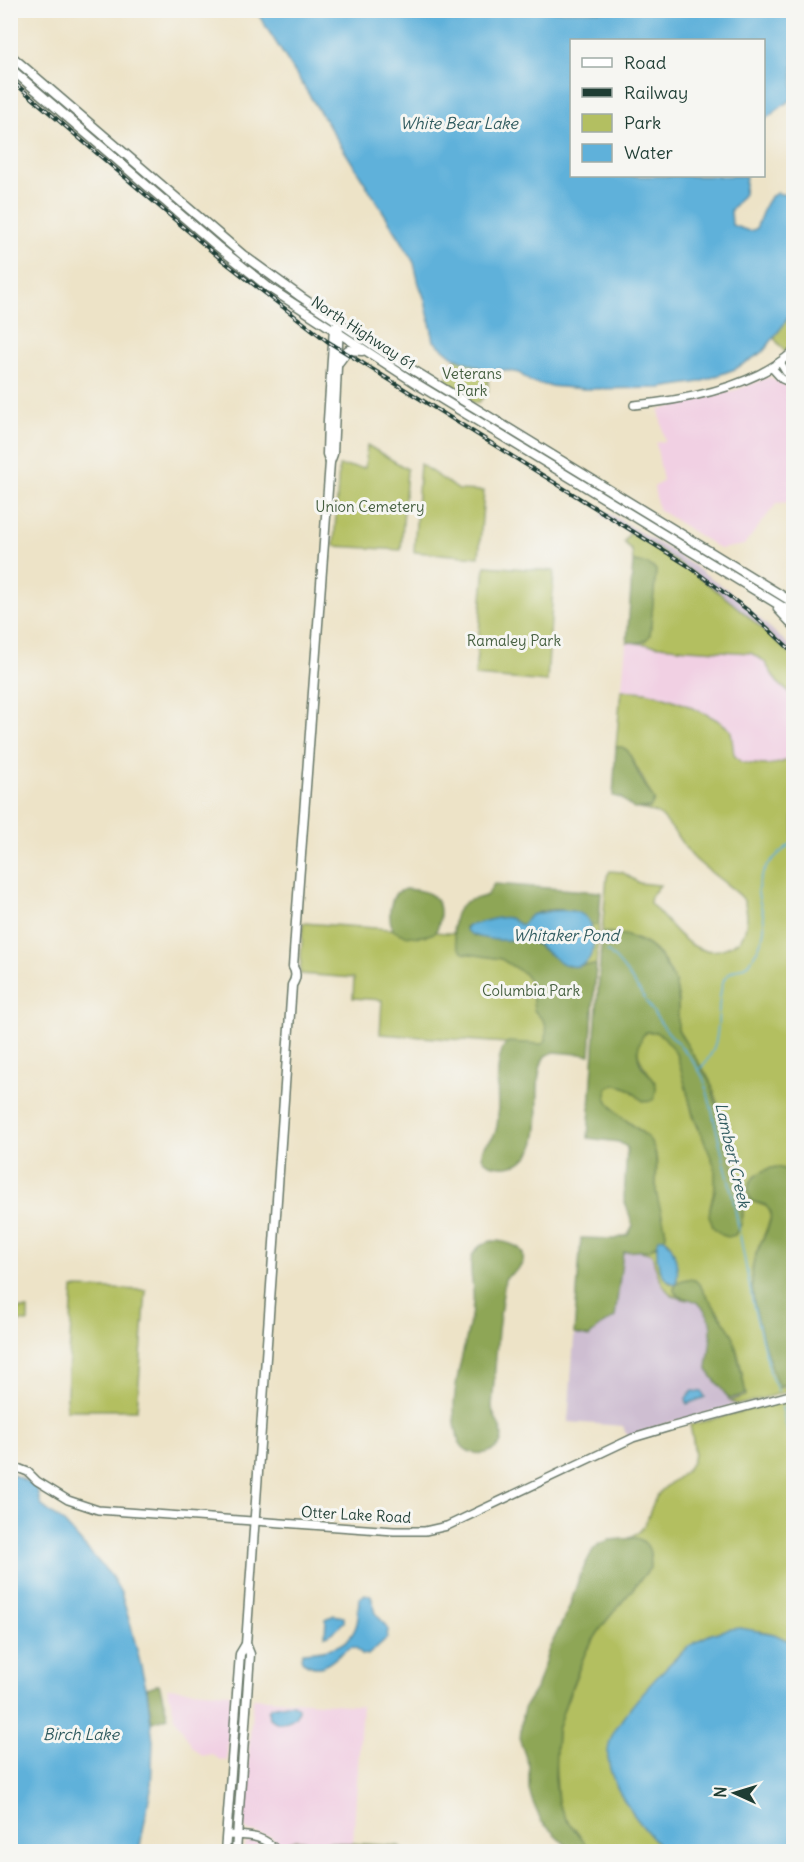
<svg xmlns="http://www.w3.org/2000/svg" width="804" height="1862" font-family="Delius,sans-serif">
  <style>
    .built { fill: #f1d0e3 }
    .industrial { fill: #cebed1 }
    .green { fill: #b3bf61; stroke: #697e4a; stroke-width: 1.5 }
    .forest { fill: #8ea657; stroke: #567246; stroke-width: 1.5 }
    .water { fill: #5fb1da; stroke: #3f7787; stroke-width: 1.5 }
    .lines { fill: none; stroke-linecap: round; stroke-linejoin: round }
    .stream { stroke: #5fb1da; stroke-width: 1.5 }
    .minor-casing { stroke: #677767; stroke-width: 10 }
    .major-casing { stroke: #677767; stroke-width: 11 }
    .minor { stroke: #fff; stroke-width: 7 }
    .major { stroke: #fff; stroke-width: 8 }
    .rail-casing { stroke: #1f3d34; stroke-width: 4 }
    .rail { stroke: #f6f6f2; stroke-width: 1.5; stroke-dasharray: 4.5; stroke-linecap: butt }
    .labels { text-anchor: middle; stroke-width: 6; stroke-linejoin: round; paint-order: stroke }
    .street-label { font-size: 15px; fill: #1f3d34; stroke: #f6f6f2 }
    .park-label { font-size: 15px; fill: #445e3f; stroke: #f6f6f2 }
    .water-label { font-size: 16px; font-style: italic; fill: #2f5a5e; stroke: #f6f6f2 }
  </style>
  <rect width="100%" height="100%" fill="#f6f6f2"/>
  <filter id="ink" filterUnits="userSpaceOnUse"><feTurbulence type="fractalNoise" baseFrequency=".0167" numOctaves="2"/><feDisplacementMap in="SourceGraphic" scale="12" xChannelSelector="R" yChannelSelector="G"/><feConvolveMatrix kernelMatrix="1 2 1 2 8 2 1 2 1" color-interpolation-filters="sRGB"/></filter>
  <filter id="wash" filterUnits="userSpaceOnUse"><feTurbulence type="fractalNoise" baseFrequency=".008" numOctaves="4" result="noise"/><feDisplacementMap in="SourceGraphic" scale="24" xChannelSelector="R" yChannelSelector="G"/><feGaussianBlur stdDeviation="1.35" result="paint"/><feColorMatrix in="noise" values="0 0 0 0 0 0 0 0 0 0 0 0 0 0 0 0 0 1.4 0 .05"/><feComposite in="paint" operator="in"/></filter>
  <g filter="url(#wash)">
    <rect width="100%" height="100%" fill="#ede3c7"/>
    <g class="built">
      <polygon points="769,377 793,390 793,502 777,503 744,545 720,549 658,509 654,487 663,481 656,443 665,441 659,410 739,389"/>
      <polygon points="628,620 793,657 793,799 613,789"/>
      <polygon points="167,1688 231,1693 227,1761 220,1760 212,1754 202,1756 192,1746 176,1720"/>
      <polygon points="253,1698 362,1706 353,1844 293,1840 286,1844 286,1851 271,1837 248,1831 245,1828 243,1823"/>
      <polygon points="252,1841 263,1844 274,1852 242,1852 246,1843"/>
    </g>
    <g class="industrial">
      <polygon points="605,511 679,556 728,590 792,648 793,657 675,560 601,515"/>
      <polygon points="581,1239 664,1245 724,1327 744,1403 664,1424 627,1437 623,1426 568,1422"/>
    </g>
    <g class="green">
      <polygon points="793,310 793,351 788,356 774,338"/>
      <polygon points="457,357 488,371 488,392 478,403 473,403 443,383"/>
      <polygon points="367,445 407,469 401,550 334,546 339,466 365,468"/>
      <polygon points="420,464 459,490 484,491 479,557 414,552"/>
      <path d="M630,532C692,569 741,607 793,657V696L777,682L764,661L751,653L687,649L635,643L645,641L650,635L656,570L648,564L633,562L632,551L624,542Z"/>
      <polygon points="485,566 554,571 547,682 475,676"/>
      <path d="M621,690C629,691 637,691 645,692C664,695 719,716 731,731L734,755L741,762C757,766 781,767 793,756V1174C775,1161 738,1175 751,1201L768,1207L771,1215C768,1232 756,1247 753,1264C746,1298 768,1355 779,1388L793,1384V1390L742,1404H735L730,1401L746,1396C740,1356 736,1334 710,1301C703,1291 700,1284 688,1279L677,1283C678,1270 675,1251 668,1240L663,1238L666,1233C662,1219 658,1206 656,1192C655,1178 660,1159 653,1146C643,1126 616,1120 606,1097L607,1088L614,1085C619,1085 625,1086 629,1089C640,1095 640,1106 654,1099C665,1072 623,1066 644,1033C678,1019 687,1096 693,1116C699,1133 711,1149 715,1167C721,1194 696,1215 722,1235L743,1217C744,1190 732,1166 726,1141C720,1119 718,1095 707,1075C700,1061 680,1043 678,1029C676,1022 678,1014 678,1006C679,988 671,970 660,956C646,938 623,934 602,932L607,876L610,871L622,872L639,883L660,885L651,896L650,903C677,931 698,970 740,940C748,929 749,912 743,899C740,893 704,868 696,860C682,847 675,829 661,816C654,811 646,810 638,809L650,808L654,800C650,793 629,751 626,749C622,747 620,747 616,747Z"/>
      <polygon points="303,923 592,943 591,925 599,925 590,1049 380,1034 382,1000 353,998 354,978 300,974"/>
      <path d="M657,1245L660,1270L670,1283L676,1284L674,1288L676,1294L688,1300C684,1299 678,1298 674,1296C661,1290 655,1266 652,1254L641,1251L651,1249Z"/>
      <polygon points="73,1288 146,1290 137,1410 66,1410"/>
      <polygon points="11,1309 28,1309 28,1322 11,1321"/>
      <path d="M793,1398V1643L774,1634L762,1631L711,1634L701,1639L678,1655L622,1719L608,1758L611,1772L629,1806L664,1851H592L566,1819L558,1803L555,1758L558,1724L586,1651L603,1625L650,1568C652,1552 647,1538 629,1538C649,1531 647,1512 657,1496C666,1482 688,1476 693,1459C696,1448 692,1436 690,1425Z"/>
      <polygon points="294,1840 399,1846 401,1848 296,1842 286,1846 288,1842"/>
    </g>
    <g class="forest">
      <path d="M633,562L648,564L656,570L650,635C645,644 636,643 627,642Z"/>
      <polygon points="616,747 622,747 628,751 640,777 654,800 651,807 634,809 621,798 613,796"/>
      <path d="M494,884L601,892L599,925H591C582,908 549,906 533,915C529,917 526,922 522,925C516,924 515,920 509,918C501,916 473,924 465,927L474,936L504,940L527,939L560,961L582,965H596L590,1055L554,1052L545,1056C526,1086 557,1161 507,1166C497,1167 477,1164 483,1149C485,1143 492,1141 494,1135C498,1128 498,1120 498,1113C498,1096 494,1052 508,1042L542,1044L546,1040C548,1021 544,1023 534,1010L531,985L525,974L501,959L463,953C450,942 450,914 464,903C470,898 480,899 487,895Z"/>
      <path d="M405,889C423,890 441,893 440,914C440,922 439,928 434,933C422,938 404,938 393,930C388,918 389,904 396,893Z"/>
      <path d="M602,932L625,935L648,945L660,956L675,981L678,996V1030L711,1084L727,1145L741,1191L743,1209L742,1223L735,1235L728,1237L722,1235L714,1228L709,1217L710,1208L715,1190V1167L693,1114L677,1055L664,1037L655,1032H646C639,1039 635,1055 641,1065C650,1078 661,1080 654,1099C642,1107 639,1095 629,1089C625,1087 619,1085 614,1085L607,1088L606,1097C614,1117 635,1124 649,1139C660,1153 655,1173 656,1190C658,1205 665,1220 666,1236L649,1250L623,1252L615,1317L598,1328L589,1337L574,1334L581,1238L615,1239L628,1235L633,1226L624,1199L627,1147L619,1142L588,1138Z"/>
      <path d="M776,1167L788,1170L794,1174L793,1283C782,1301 791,1315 793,1334C796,1349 794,1367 793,1382L778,1386C767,1355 747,1297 753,1265C756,1247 771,1231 771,1212L765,1205L751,1201C741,1182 759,1170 776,1167Z"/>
      <path d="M492,1241C506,1241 533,1247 520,1267C516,1272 509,1274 505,1279L498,1330L492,1407C493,1419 505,1429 501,1442C495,1456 464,1460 458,1438C445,1393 468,1347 473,1303C475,1288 468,1271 472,1257C475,1248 483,1243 492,1241Z"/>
      <path d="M688,1279L695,1280L699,1284L733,1335L746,1394L729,1399L707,1370C708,1347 720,1321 698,1303C690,1297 680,1300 674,1291C675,1282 681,1280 688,1279Z"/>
      <path d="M636,1538C650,1542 652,1555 650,1568L603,1625L586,1651L570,1691L557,1730L555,1777L558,1803L566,1819L592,1851H572L541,1821L532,1800L529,1789V1766L520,1741L522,1716L525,1706L536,1689L549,1649L569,1608L580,1575L593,1550L599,1544L610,1540Z"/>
      <polygon points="159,1684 168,1717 152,1722 147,1688"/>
      <polygon points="297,1843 402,1849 406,1851 286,1851 286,1848 291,1844"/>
    </g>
    <g class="water">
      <polygon points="256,11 793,11 793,98 764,120 764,40 572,40 572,176 746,176 744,194 731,210 732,225 749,231 756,229 765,205 770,197 777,193 786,195 793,201 793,310 784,324 763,352 735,369 700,382 660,388 584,389 549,386 531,382 519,373 498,369 488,371 452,356 434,341 425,300 419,284 414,263 401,240"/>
      <path d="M551,911C561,910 574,909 583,915C596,924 598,956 583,964C563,976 544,943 526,939C520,937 514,940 508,940C498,941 470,938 465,929L468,925C480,924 497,915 509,918C515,920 516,924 522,925L531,915Z"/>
      <path d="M664,1238C675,1245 681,1274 675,1284C658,1278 656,1258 657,1242L659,1239Z"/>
      <polygon points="693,1391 702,1392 705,1397 687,1404 686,1398"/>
      <polygon points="10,1473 36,1486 41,1505 65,1524 112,1577 121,1593 132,1630 147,1691 153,1741 151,1789 139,1851 11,1851"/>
      <path d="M365,1594L371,1596L376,1613L388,1629L387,1638L368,1655L362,1654L356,1648L352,1647C333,1655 326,1677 303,1662L301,1657L303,1652C325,1651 351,1648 357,1623C359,1615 358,1607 359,1599Z"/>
      <polygon points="334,1615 344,1617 344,1622 329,1635 325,1636 326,1619"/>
      <path d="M740,1628L774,1634L793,1643V1851H664C643,1828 611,1791 608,1758C607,1749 610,1740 614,1732C628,1707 676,1652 701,1639C713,1632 726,1629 740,1628Z"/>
      <path d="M287,1704H293L298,1708C298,1719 288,1722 278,1723L269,1718L268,1711L271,1707Z"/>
    </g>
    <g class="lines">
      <g class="stream">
        <path d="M607,951C628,969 646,1003 663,1026C677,1044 696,1060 705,1082L733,1198L753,1304L771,1376L778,1391"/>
        <path d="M700,1069C728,1040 712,1012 724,979L731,972L749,964C757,952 766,934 764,920C761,898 752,894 764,871C770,859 784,850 794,841"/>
        <polyline points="782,1407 794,1457"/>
      </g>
    </g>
  </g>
  <g filter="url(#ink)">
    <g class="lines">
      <g class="minor-casing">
        <g id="minor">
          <polyline points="780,362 786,372 794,378"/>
          <polyline points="772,368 782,379 794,384"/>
          <path d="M634,405C687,400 752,388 794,351"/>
          <polyline points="10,1465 28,1472 37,1481 68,1500 98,1510 394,1531 425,1531 447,1526 633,1438 670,1427 794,1394"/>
          <path d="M227,1835C249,1836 263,1834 278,1852"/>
        </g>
      </g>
      <g class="major-casing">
        <g id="major">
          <polyline points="10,55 243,255 301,297 382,351 794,603"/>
          <polyline points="10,68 217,246 268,287 417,384 794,614"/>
          <polyline points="339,362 348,350 362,351"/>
          <polyline points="330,462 327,454 328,420 334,328"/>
          <polyline points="778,609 794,626"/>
          <polyline points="225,1852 240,1654 246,1644"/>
          <path d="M236,1852L250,1654L246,1644L292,985C296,979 297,973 293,967L296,922L330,462L333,454L339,323"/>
        </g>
      </g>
      <use href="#minor" class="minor"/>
      <use href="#major" class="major"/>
      <g class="rail-casing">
        <polyline id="rail" points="10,79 222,260 327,341 687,565 749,611 794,653"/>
      </g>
      <use href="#rail" class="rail"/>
    </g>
  </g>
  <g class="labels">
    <g class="street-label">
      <text transform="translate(363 333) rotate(33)" y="5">North Highway 61</text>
      <text transform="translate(356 1515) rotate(3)" y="5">Otter Lake Road</text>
    </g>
    <g class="park-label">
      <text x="472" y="379">Veterans<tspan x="472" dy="17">Park</tspan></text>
      <text x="370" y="512">Union Cemetery</text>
      <text x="514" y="646">Ramaley Park</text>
      <text x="531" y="996">Columbia Park</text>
    </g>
    <g class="water-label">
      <text x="459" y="129">White Bear Lake</text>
      <text x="566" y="941">Whitaker Pond</text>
      <text transform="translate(733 1155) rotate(77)" y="6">Lambert Creek</text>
      <text x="81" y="1740">Birch Lake</text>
    </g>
  </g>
  <rect width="804" height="1862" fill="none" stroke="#f6f6f2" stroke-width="36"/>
  <rect x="570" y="39" width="195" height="138" fill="#f6f6f2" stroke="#a0aca6" stroke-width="1.5"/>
  <rect x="582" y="58" width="30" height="9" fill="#ffffff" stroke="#a0aca6" stroke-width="1.5"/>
  <text x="624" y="69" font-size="18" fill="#1f3d34">Road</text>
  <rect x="582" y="88" width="30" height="9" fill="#1f3d34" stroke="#a0aca6" stroke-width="1.5"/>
  <text x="624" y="99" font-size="18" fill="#1f3d34">Railway</text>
  <rect x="582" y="114" width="30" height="18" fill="#b3bf61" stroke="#a0aca6" stroke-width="1.5"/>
  <text x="624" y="129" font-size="18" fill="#1f3d34">Park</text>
  <rect x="582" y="144" width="30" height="18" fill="#5fb1da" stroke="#a0aca6" stroke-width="1.5"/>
  <text x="624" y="159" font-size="18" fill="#1f3d34">Water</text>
  <g transform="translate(735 1793) rotate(274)" stroke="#f6f6f2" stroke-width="4.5" paint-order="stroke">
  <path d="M0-4.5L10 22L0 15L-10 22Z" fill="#1f3d34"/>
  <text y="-9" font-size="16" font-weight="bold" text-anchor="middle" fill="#1f3d34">N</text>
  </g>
</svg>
